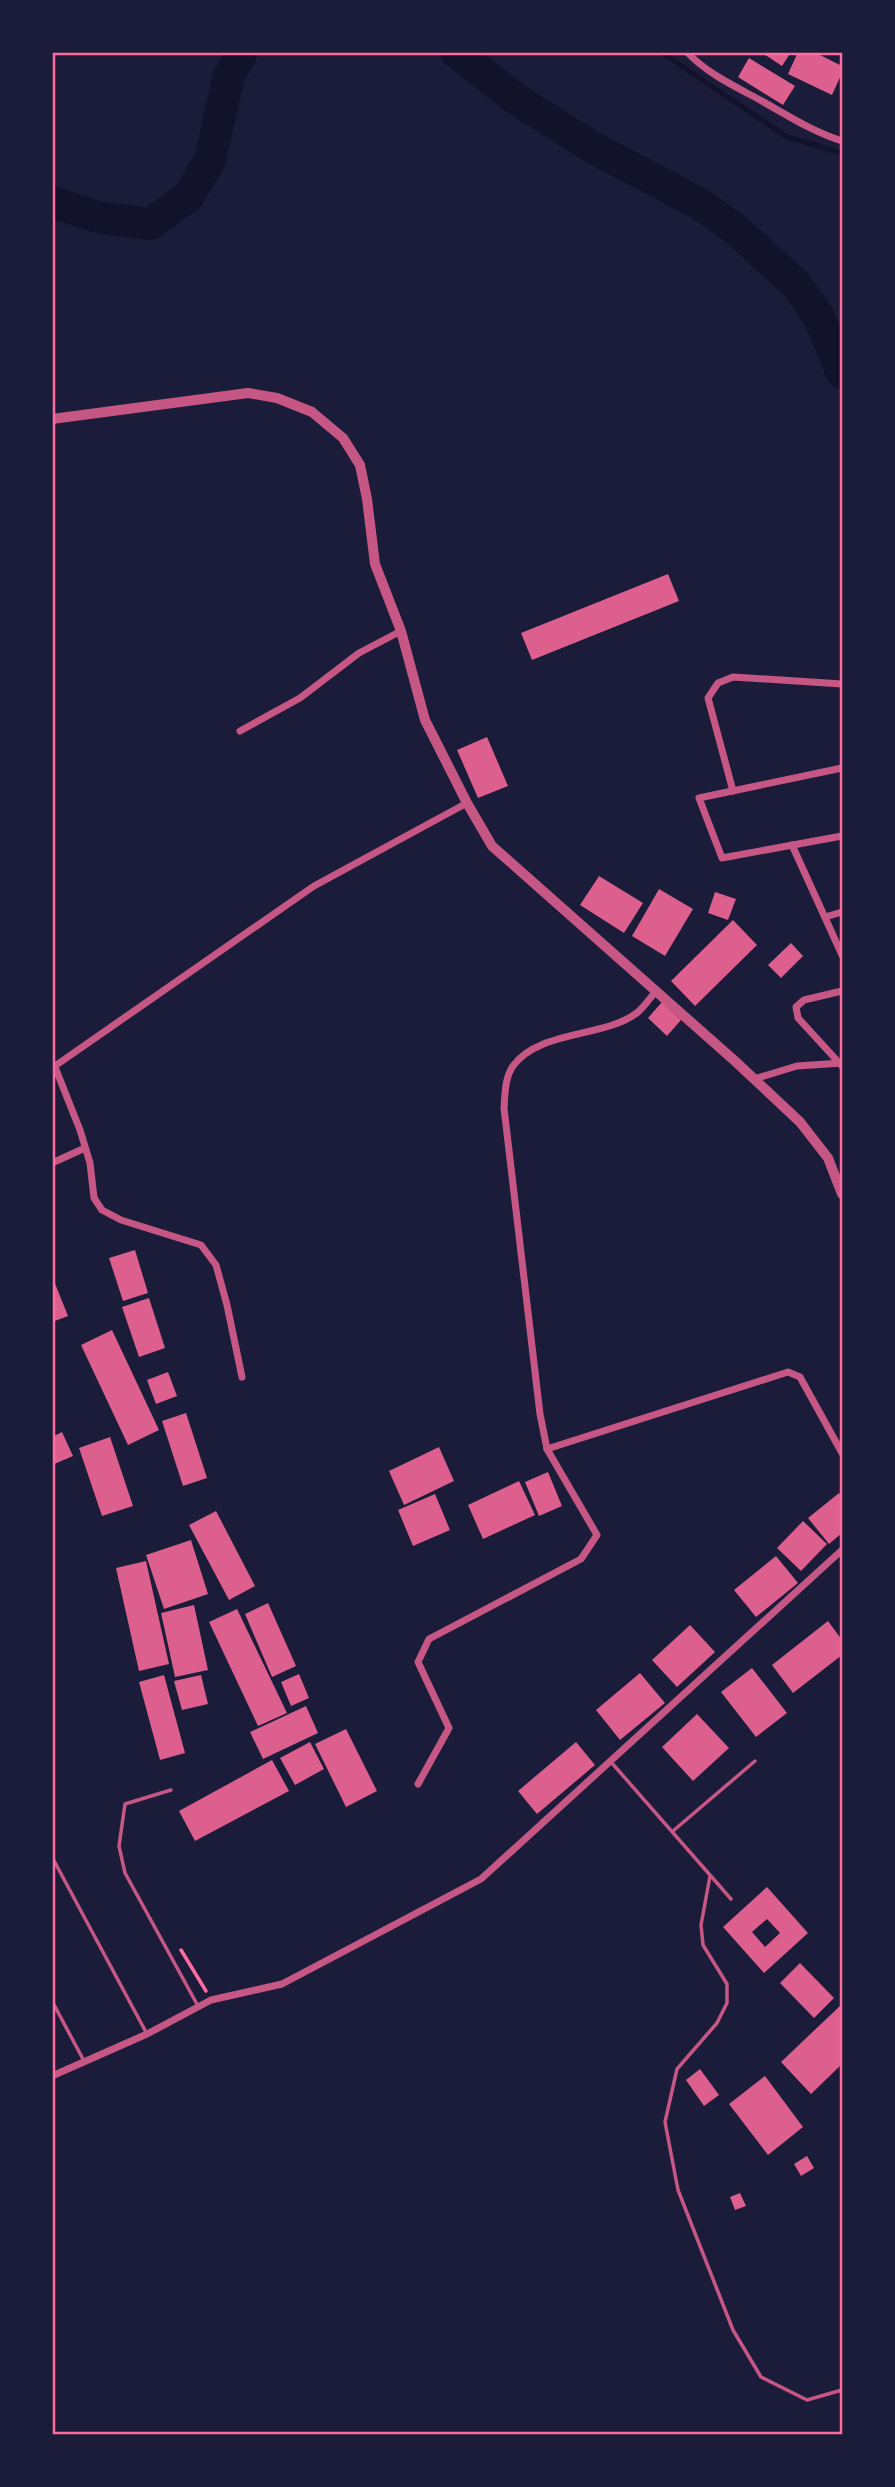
<svg xmlns="http://www.w3.org/2000/svg" width="895" height="2487" font-family="'Nunito Sans',sans-serif">
  <style>
    .lines { fill: none; stroke-linecap: round; stroke-linejoin: round }
    .stream { stroke: #12122b; stroke-width: 5 }
    .river { stroke: #12122b; stroke-width: 32 }
    .building { fill: #dd5f8e; fill-rule: evenodd }
    .path { stroke: #ff6b9d; stroke-width: 3.5 }
    .service { stroke: #c65784; stroke-width: 3.5 }
    .minor { stroke: #c65784; stroke-width: 7 }
    .tertiary { stroke: #c65784; stroke-width: 10 }
    .neatline { fill: none; stroke: #ff6b9d; stroke-width: 2.5 }
  </style>
  <rect width="100%" height="100%" fill="#1b1b3a"/>
  <g class="lines">
    <polyline class="stream" points="661,52 787,137 842,153"/>
    <g class="river">
      <polyline points="456,52 516,99 592,147 700,204 734,228 796,284 819,317 842,373"/>
      <polyline points="52,202 101,218 150,224 188,197 210,160 229,76 242,52"/>
    </g>
  </g>
  <g class="building">
    <polygon points="761,52 791,52 782,66"/>
    <polygon points="798,52 814,52 842,66 842,73 832,95 788,74"/>
    <polygon points="749,58 795,86 783,105 738,77"/>
    <polygon points="668,574 679,601 532,660 521,633"/>
    <polygon points="487,737 508,786 478,798 457,750"/>
    <polygon points="599,876 643,903 624,933 580,905"/>
    <polygon points="659,889 693,909 665,956 632,936"/>
    <polygon points="715,892 736,899 728,920 708,913"/>
    <polygon points="733,920 757,945 695,1006 671,981"/>
    <polygon points="791,943 803,956 781,978 768,965"/>
    <polygon points="662,1002 681,1020 667,1036 648,1018"/>
    <polygon points="135,1250 148,1293 123,1301 109,1258"/>
    <polygon points="52,1276 68,1316 52,1322"/>
    <polygon points="149,1298 165,1348 139,1357 122,1307"/>
    <polygon points="112,1330 159,1430 128,1445 81,1345"/>
    <polygon points="168,1372 177,1396 156,1404 147,1380"/>
    <polygon points="186,1413 207,1478 183,1486 162,1421"/>
    <polygon points="62,1432 73,1456 52,1465 52,1437"/>
    <polygon points="110,1437 133,1506 102,1516 79,1448"/>
    <polygon points="439,1447 454,1481 404,1505 389,1471"/>
    <polygon points="548,1472 562,1506 539,1516 525,1482"/>
    <polygon points="519,1481 535,1515 483,1539 468,1505"/>
    <polygon points="839,1493 842,1497 842,1533 829,1544 808,1518"/>
    <polygon points="435,1494 450,1530 413,1546 398,1510"/>
    <polygon points="216,1511 255,1586 229,1600 189,1525"/>
    <polygon points="803,1521 827,1544 801,1571 777,1548"/>
    <polygon points="191,1540 208,1594 164,1609 146,1555"/>
    <polygon points="776,1556 798,1583 756,1617 734,1590"/>
    <polygon points="146,1561 169,1664 139,1671 116,1568"/>
    <polygon points="268,1603 296,1666 272,1677 245,1614"/>
    <polygon points="194,1605 208,1670 175,1677 161,1613"/>
    <polygon points="237,1609 287,1713 258,1726 209,1622"/>
    <polygon points="828,1621 842,1640 842,1655 793,1693 772,1665"/>
    <polygon points="690,1625 715,1652 677,1687 652,1660"/>
    <polygon points="752,1668 787,1713 756,1737 721,1692"/>
    <polygon points="640,1673 665,1703 620,1740 596,1710"/>
    <polygon points="299,1674 309,1698 291,1706 281,1682"/>
    <polygon points="164,1675 185,1753 160,1760 139,1682"/>
    <polygon points="201,1675 208,1704 182,1710 174,1681"/>
    <polygon points="306,1706 318,1733 263,1759 250,1732"/>
    <polygon points="697,1714 729,1748 693,1781 662,1747"/>
    <polygon points="346,1729 377,1791 346,1807 315,1744"/>
    <polygon points="310,1742 324,1769 295,1785 280,1758"/>
    <polygon points="576,1742 595,1765 537,1814 518,1791"/>
    <polygon points="272,1760 289,1791 195,1841 179,1811"/>
    <path d="M767,1887L808,1933L764,1973L723,1927ZM767,1919L780,1933L765,1947L752,1932Z"/>
    <polygon points="800,1963 834,1998 814,2018 780,1983"/>
    <polygon points="842,2004 842,2064 811,2094 781,2062"/>
    <polygon points="700,2069 719,2095 704,2106 686,2080"/>
    <polygon points="765,2076 803,2127 768,2155 729,2104"/>
    <polygon points="807,2156 814,2168 801,2176 794,2164"/>
    <polygon points="740,2193 746,2206 735,2210 730,2197"/>
  </g>
  <g class="lines">
    <polyline class="path" points="181,1950 206,1991"/>
    <g class="service">
      <polyline points="611,1762 731,1899"/>
      <polyline points="171,1790 125,1804 119,1846 125,1873 198,2006"/>
      <polyline points="673,1831 755,1761"/>
      <polyline points="52,1857 147,2034"/>
      <polyline points="710,1876 701,1925 703,1945 727,1984 727,2003 717,2023 677,2069 665,2122 678,2190 733,2330 761,2377 807,2400 842,2390"/>
      <polyline points="52,2001 84,2061"/>
    </g>
    <g class="minor">
      <path d="M687,52C706,73 736,87 760,100C787,115 813,132 842,141"/>
      <polyline points="240,731 300,698 359,653 401,631"/>
      <polyline points="842,768 699,798 722,858 842,836"/>
      <polyline points="733,791 708,698 718,683 733,677 842,684"/>
      <polyline points="792,845 842,955"/>
      <polyline points="825,917 842,912"/>
      <path d="M656,991C650,998 645,1006 638,1012C606,1038 538,1030 513,1066C505,1077 505,1094 504,1108L540,1414L547,1449L788,1372L800,1377L842,1453"/>
      <polyline points="842,991 804,1000 796,1007 798,1018 842,1066"/>
      <polyline points="55,1067 80,1130 90,1163 94,1198 102,1210 121,1220 201,1245 216,1265 227,1305 242,1377"/>
      <polyline points="52,1068 314,886 467,803"/>
      <polyline points="754,1079 797,1066 842,1063"/>
      <polyline points="52,1163 85,1148"/>
      <polyline points="418,1784 449,1728 418,1662 429,1639 581,1559 597,1535 547,1449"/>
      <polyline points="52,2076 147,2034 211,2000 282,1984 481,1879 842,1550"/>
    </g>
    <polyline class="tertiary" points="52,419 248,393 277,398 312,412 343,438 360,465 367,499 375,564 401,631 425,720 467,803 492,846 736,1062 800,1122 828,1158 842,1194"/>
  </g>
  <rect width="895" height="2487" fill="none" stroke="#1b1b3a" stroke-width="108"/>
  <rect x="54" y="54" width="787" height="2379" class="neatline"/>
</svg>
